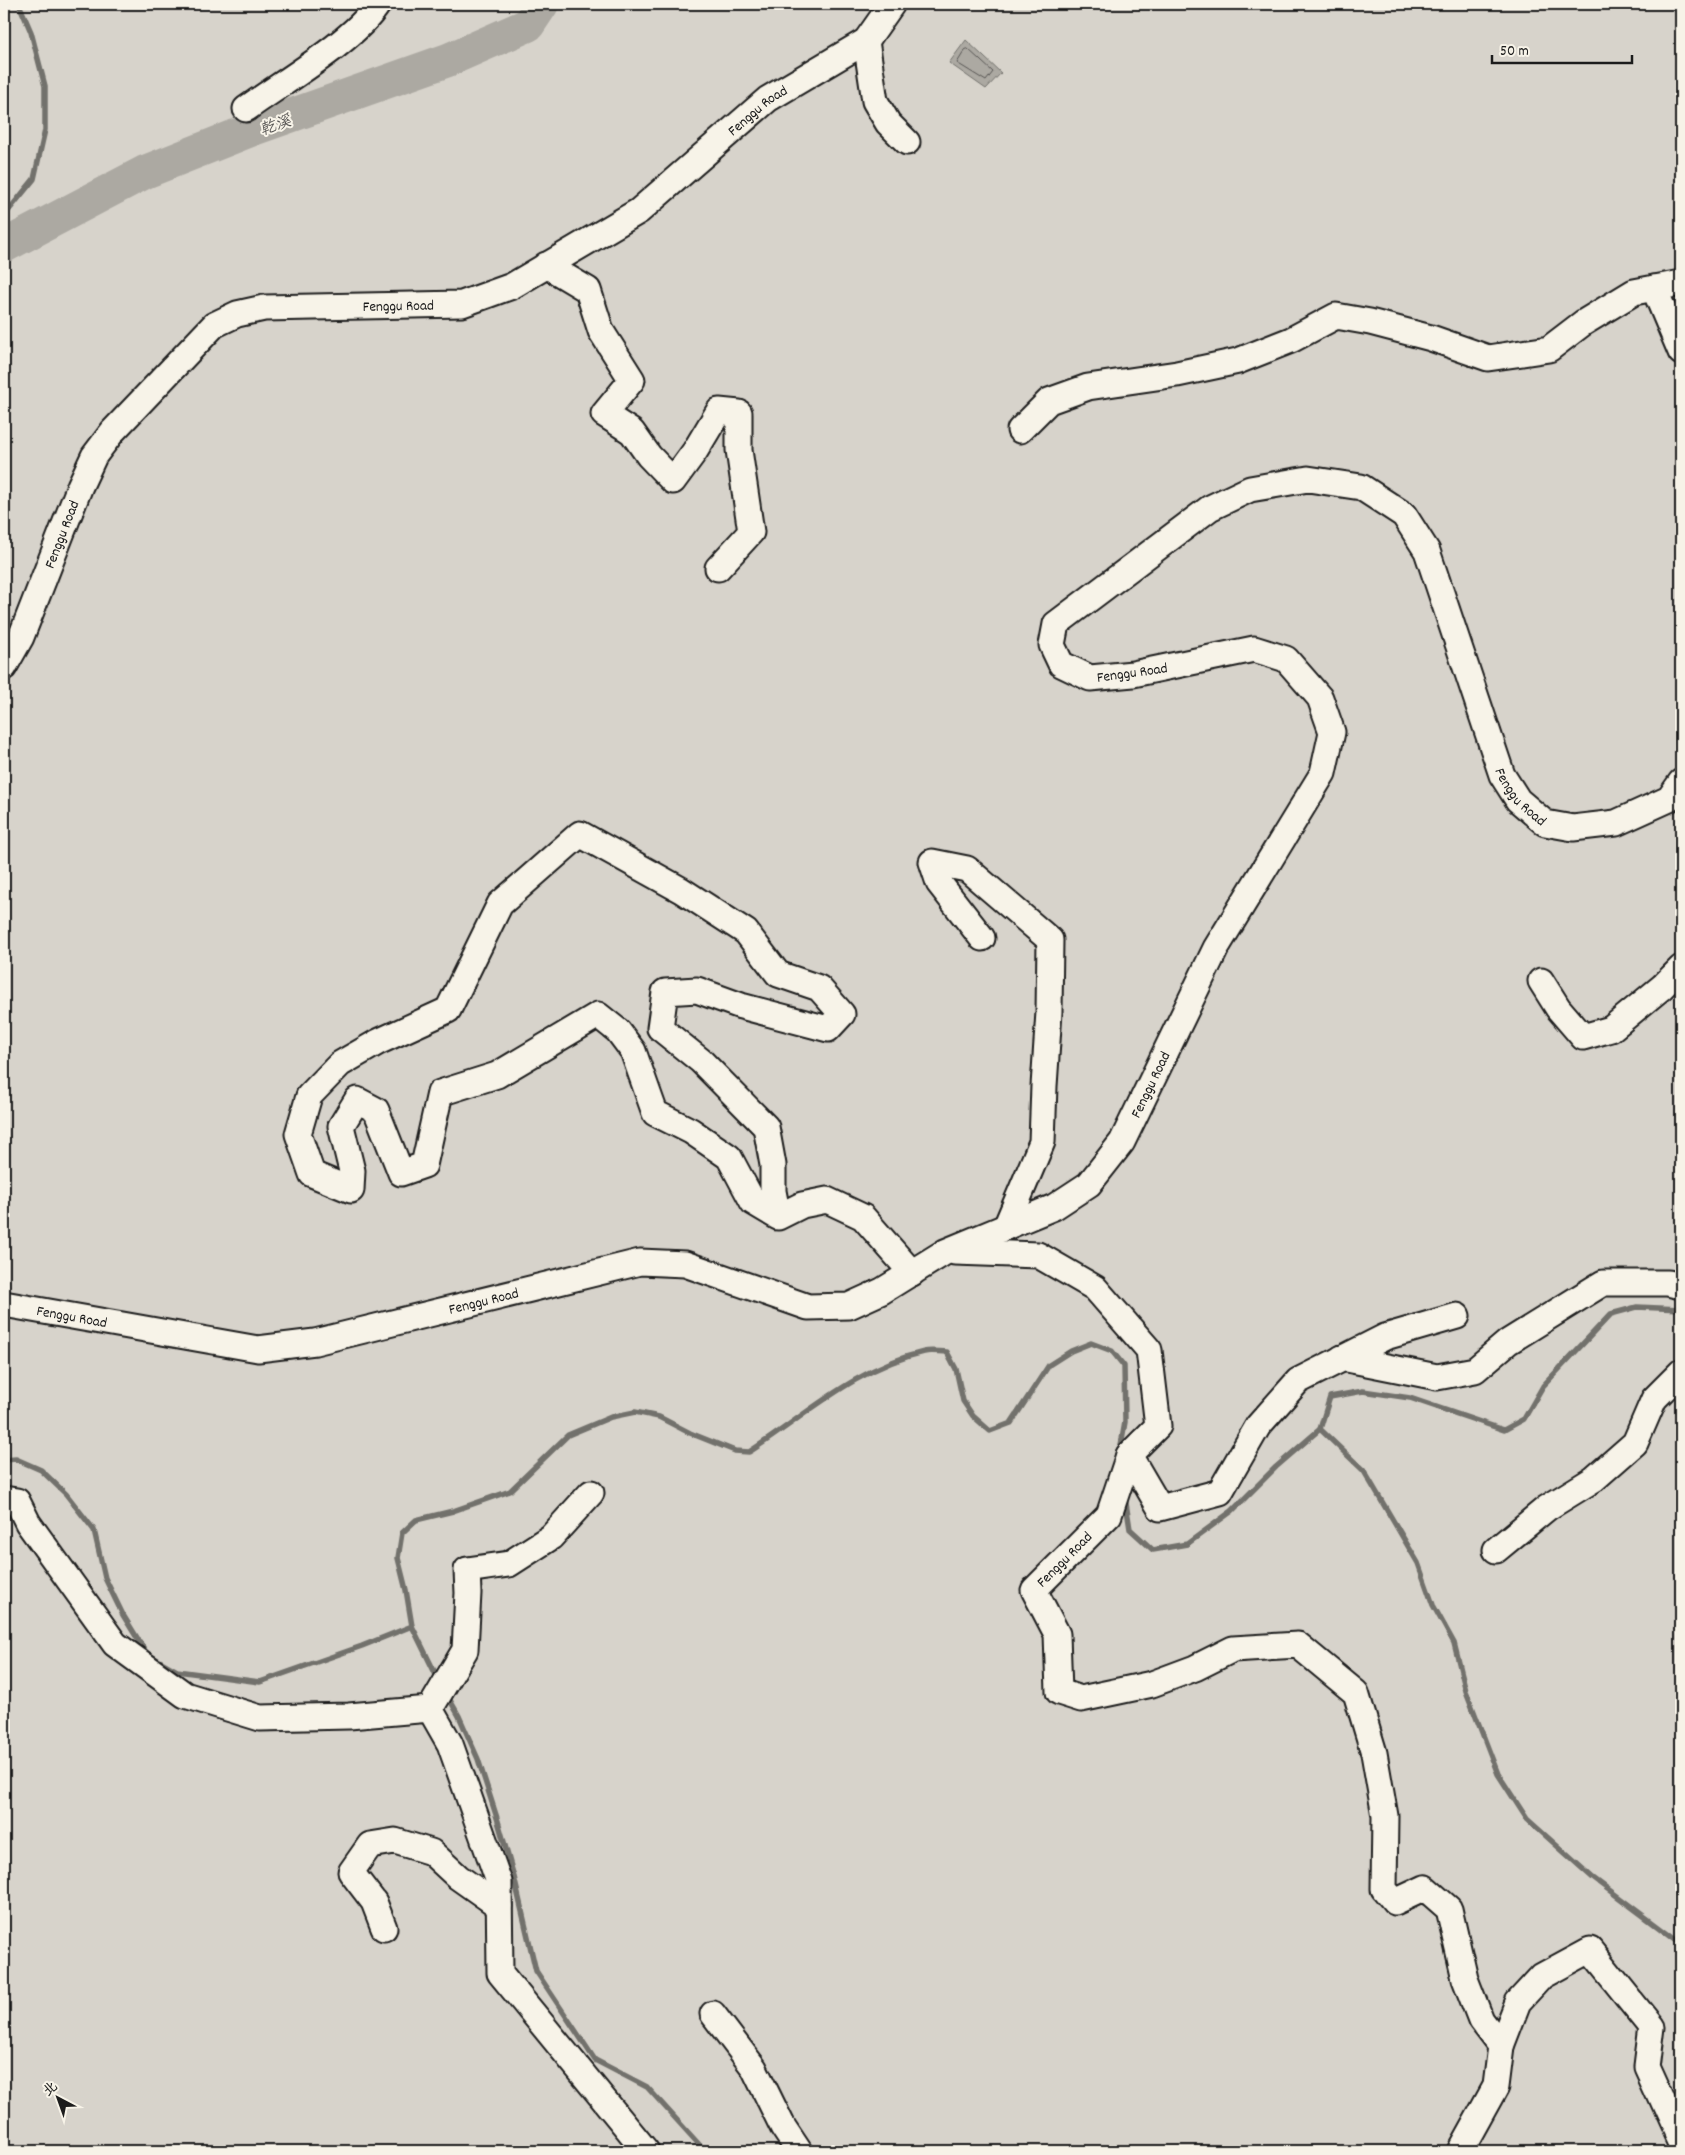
<svg xmlns="http://www.w3.org/2000/svg" width="1685" height="2155" font-family="Dekko,'LXGW WenKai TC',sans-serif">
  <style>
    .green { fill: #d7d3cb; stroke: #7a7874 }
    .water { fill: #aca9a2; stroke: #72716c }
    .lines { fill: none; stroke-linecap: round; stroke-linejoin: round }
    .shore { stroke: #565452; stroke-width: 1 }
    .stream { stroke: #72716c; stroke-width: 5.5 }
    .river { stroke: #aca9a2; stroke-width: 34 }
    .minor-casing { stroke: #1c1c1c; stroke-width: 29 }
    .minor { stroke: #f7f3e8; stroke-width: 25 }
    .labels { text-anchor: middle; stroke-width: 4; stroke-linejoin: round; paint-order: stroke }
    .street-label { font-size: 15px; fill: #1c1c1c; stroke: #f7f3e8 }
    .water-label { font-size: 16px; font-style: italic; fill: #565452; stroke: #f7f3e8 }
  </style>
  <rect width="100%" height="100%" fill="#f7f3e8"/>
  <filter id="ink" filterUnits="userSpaceOnUse"><feTurbulence type="fractalNoise" baseFrequency=".02" numOctaves="2"/><feDisplacementMap in="SourceGraphic" scale="10" xChannelSelector="R" yChannelSelector="G"/><feConvolveMatrix kernelMatrix="1 2 1 2 8 2 1 2 1" color-interpolation-filters="sRGB"/></filter>
  <g filter="url(#ink)">
    <rect class="green" x="4" y="4" width="1677" height="2147"/>
    <polygon class="water" points="966,40 1001,73 986,89 949,63"/>
    <g class="lines">
      <polygon class="shore" points="968,49 993,72 986,81 957,63 965,50"/>
      <g class="stream">
        <polyline points="4,216 34,179 45,130 45,86 31,32 19,4"/>
        <polyline points="1320,1429 1330,1397 1363,1391 1410,1398 1504,1430 1524,1419 1543,1386 1611,1314 1637,1307 1681,1309"/>
        <path d="M4,1460L16,1459L41,1470L66,1494L94,1530L105,1578L123,1615L147,1654L177,1671L260,1682L362,1646L412,1626L406,1590L398,1558L402,1533L416,1520L453,1511L510,1491L568,1435L611,1417L635,1412L659,1417L690,1433L735,1451L749,1452C805,1416 857,1367 924,1352C931,1350 940,1352 947,1352L956,1369L963,1401L973,1416L990,1431L1011,1423L1049,1365L1071,1351L1091,1343L1112,1351L1124,1366L1125,1422L1120,1451"/>
        <polyline points="1125,1497 1130,1529 1153,1550 1187,1544 1232,1511 1276,1467 1320,1429 1364,1471 1418,1563 1433,1605 1454,1643 1466,1691 1498,1774 1527,1819 1593,1878 1681,1944"/>
        <polyline points="412,1626 439,1681"/>
        <polyline points="446,1693 459,1716 478,1759 498,1821 514,1877 536,1971 595,2060 647,2087 705,2151"/>
      </g>
      <polyline class="river" points="4,246 145,172 253,129 448,60 528,25 542,4"/>
      <g class="minor-casing">
        <g id="minor">
          <polyline points="866,41 875,101 888,123 907,142"/>
          <path d="M246,109C284,81 353,42 378,4"/>
          <polyline points="546,265 588,290 601,331 632,380 604,414 632,432 649,456 673,481 695,451 719,411 739,413 739,450 751,532 718,568"/>
          <polyline points="1654,288 1681,352"/>
          <polyline points="1020,430 1049,401 1088,387 1177,374 1238,361 1291,340 1336,316 1370,322 1431,338 1488,358 1549,349 1583,323 1634,292 1681,283"/>
          <path id="s1" d="M4,667L21,637L80,486L94,456L113,431L214,325L237,314L264,308L462,304L512,286L639,211L768,99L866,41L892,4"/>
          <polyline points="982,938 939,883 932,862 967,869 1050,940 1049,1012 1044,1086 1042,1142 1006,1227"/>
          <polyline points="1541,981 1558,1008 1583,1037 1611,1029 1662,987 1681,968"/>
          <polyline points="778,1217 773,1191 773,1165 766,1127 701,1061 660,1028 665,992 697,990 741,1006 828,1029 842,1014 819,988 778,974 746,932 681,890 580,834 500,904 448,1010 378,1042 340,1064 309,1096 298,1134 312,1174 351,1190 352,1171 341,1126 357,1100 376,1110 401,1173 424,1165 440,1093 497,1075 598,1015 618,1031 633,1051 655,1113 691,1131 729,1157 753,1202 778,1217 802,1205 827,1200 863,1217 912,1273"/>
          <polyline points="955,1252 1038,1255 1095,1288 1149,1350 1158,1426 1129,1455 1160,1508 1220,1492 1258,1426 1298,1381 1385,1337 1457,1316"/>
          <path id="s2" d="M4,1304L258,1349L315,1342L640,1262L685,1264L808,1307L849,1306L882,1291L945,1252L1054,1207L1089,1184L1122,1142L1216,948L1323,773L1332,732L1320,698L1286,659L1254,649L1133,674L1090,678L1061,664L1052,645L1056,624L1210,508L1250,489L1308,479L1361,487L1404,515L1427,551L1502,775L1518,800L1545,823L1573,828L1616,823L1669,799L1681,782"/>
          <polyline points="1342,1358 1437,1377 1475,1370 1508,1342 1603,1283 1668,1283 1681,1286"/>
          <polyline points="1129,1455 1109,1515 1034,1590 1057,1634 1059,1692 1081,1699 1152,1684 1195,1668 1233,1649 1298,1645 1356,1693 1374,1753 1385,1816 1384,1889 1395,1902 1425,1888 1449,1909 1465,1979 1481,2020 1501,2046 1518,2002 1542,1976 1590,1950 1652,2027 1647,2067 1681,2142"/>
          <polyline points="4,1499 17,1501 28,1523 115,1644 185,1695 260,1718 349,1716 430,1709 450,1744 499,1882 500,1973 646,2151"/>
          <polyline points="1496,1550 1547,1508 1594,1479 1635,1443 1654,1399 1681,1372"/>
          <polyline points="430,1709 465,1650 468,1593 467,1570 509,1564 551,1537 591,1493"/>
          <polyline points="384,1928 374,1902 351,1872 370,1845 395,1841 431,1852 458,1877 499,1906"/>
          <polyline points="713,2014 754,2068 783,2127 799,2151"/>
          <polyline points="1460,2151 1496,2086 1501,2046"/>
        </g>
      </g>
      <use href="#minor" class="minor"/>
    </g>
  </g>
  <g class="labels">
    <g class="street-label">
      <text dy="5" stroke="none"><textPath href="#s1" startOffset="1015">Fenggu Road</textPath></text>
      <text dy="5" stroke="none"><textPath href="#s1" startOffset="595">Fenggu Road</textPath></text>
      <text dy="5" stroke="none"><textPath href="#s1" startOffset="145">Fenggu Road</textPath></text>
      <text transform="translate(1132 672) rotate(-8)" y="5">Fenggu Road</text>
      <text dy="5" stroke="none"><textPath href="#s2" startOffset="2724">Fenggu Road</textPath></text>
      <text dy="5" stroke="none"><textPath href="#s2" startOffset="1254">Fenggu Road</textPath></text>
      <text dy="5" stroke="none"><textPath href="#s2" startOffset="489">Fenggu Road</textPath></text>
      <text dy="5" stroke="none"><textPath href="#s2" startOffset="69">Fenggu Road</textPath></text>
      <text transform="translate(1064 1559) rotate(-45)" y="5">Fenggu Road</text>
    </g>
    <g class="water-label">
      <text transform="translate(275 124) rotate(-20)" y="6">乾溪</text>
    </g>
  </g>
  <rect width="1685" height="2155" fill="none" stroke="#f7f3e8" stroke-width="20"/>
  <rect x="10" y="10" width="1665" height="2135" fill="none" stroke="#1c1c1c" stroke-width="2" filter="url(#ink)"/>
  <g transform="translate(58 2098) rotate(319)" stroke="#f7f3e8" stroke-width="4" paint-order="stroke">
  <path d="M0-4L9 19L0 12L-9 19Z" fill="#1c1c1c"/>
  <text y="-8" font-size="14" font-weight="bold" text-anchor="middle" fill="#1c1c1c">北</text>
  </g>
  <path d="M1492 55v8h140v-8" fill="none" stroke="#1c1c1c" stroke-width="2.5"/>
  <text x="1500" y="55" font-size="15" fill="#1c1c1c" stroke="#f7f3e8" stroke-width="4" paint-order="stroke">50 m</text>
</svg>
